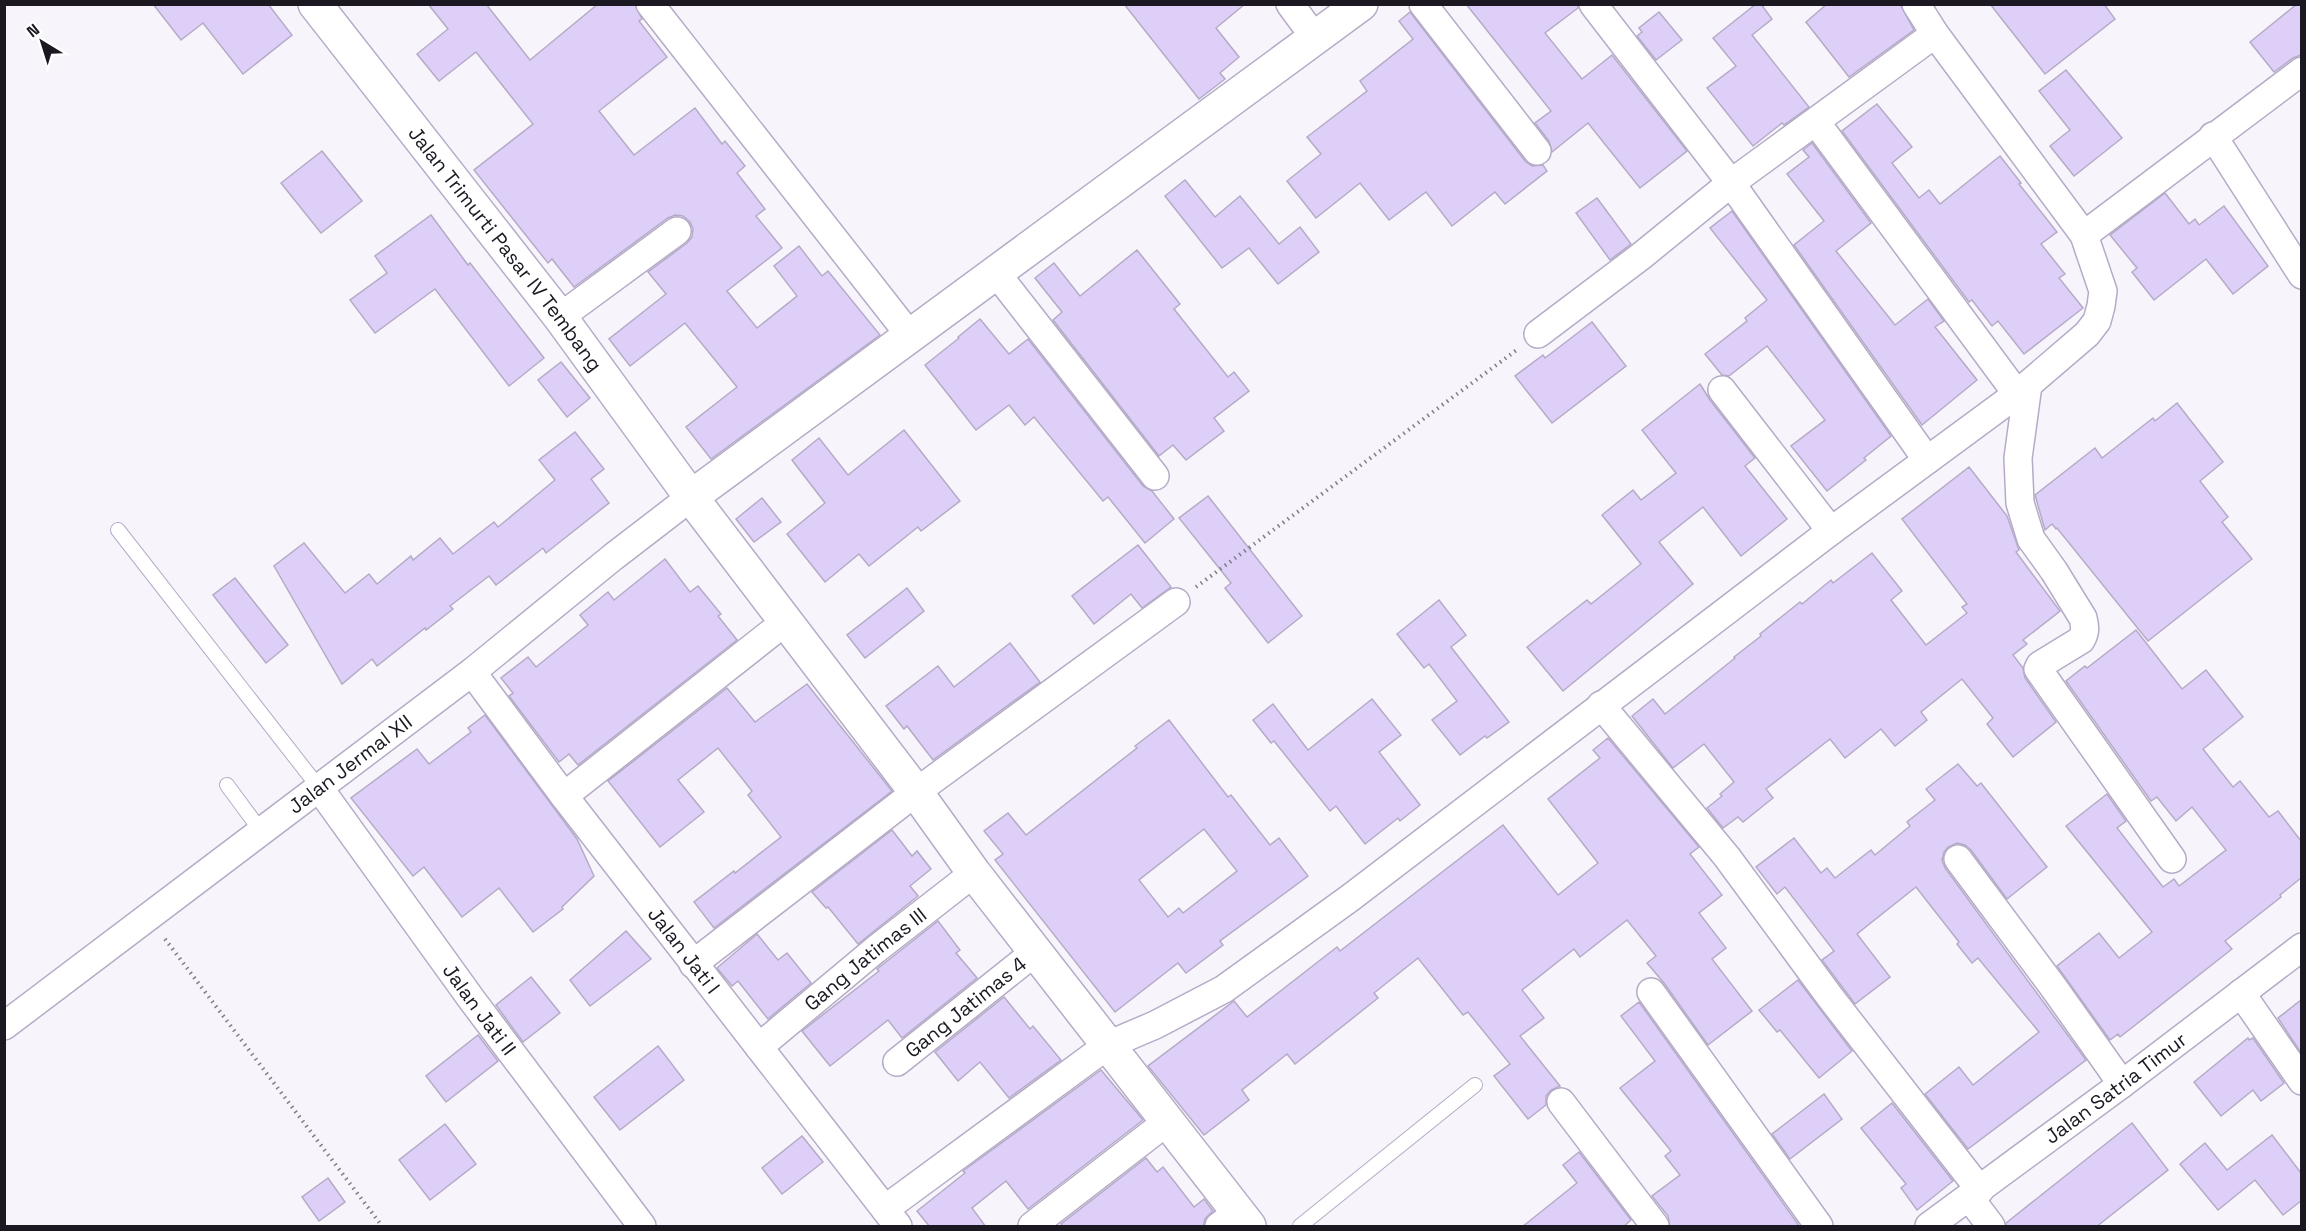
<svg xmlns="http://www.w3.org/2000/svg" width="2306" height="1231" font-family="'Space Grotesk',sans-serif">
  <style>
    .building { fill: #decff9; stroke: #b5abc7; stroke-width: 1.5; fill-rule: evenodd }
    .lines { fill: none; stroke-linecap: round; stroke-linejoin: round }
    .service-casing { stroke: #b5abc7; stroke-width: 16 }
    .minor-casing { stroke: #b5abc7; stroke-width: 30 }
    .tertiary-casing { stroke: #b5abc7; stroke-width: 36 }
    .path { stroke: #817e86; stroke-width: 4; stroke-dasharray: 1.5 4.5; stroke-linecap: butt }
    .service { stroke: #fff; stroke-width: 14 }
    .minor { stroke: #fff; stroke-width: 27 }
    .tertiary { stroke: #fff; stroke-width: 33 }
    .labels { text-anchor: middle; stroke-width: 6; stroke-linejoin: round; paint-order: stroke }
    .street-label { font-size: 20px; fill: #1c1822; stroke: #fff }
  </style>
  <rect width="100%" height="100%" fill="#f7f5fb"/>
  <g class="building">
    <polygon points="153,4 268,4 292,35 243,74 203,23 181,40"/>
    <polygon points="428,4 486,4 530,60 598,4 635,4 642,19 639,21 667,57 599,111 634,155 695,108 722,144 725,141 745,166 737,173 765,209 756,216 782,248 727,291 757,328 797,296 774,266 799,246 822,276 828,271 880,335 711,459 686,427 737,387 685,323 630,366 609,339 666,294 648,272 687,243 692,237 693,229 690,222 683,216 675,215 668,218 574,287 552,259 548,263 474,170 533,124 476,52 439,81 417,54 448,29"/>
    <polygon points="1124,4 1245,4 1216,28 1239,57 1220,73 1225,79 1199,99"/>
    <polygon points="1466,4 1578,4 1578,8 1545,33 1582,79 1612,55 1687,151 1640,188 1588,123 1552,152 1549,141 1535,123 1551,111"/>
    <polygon points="1756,4 1761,4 1772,19 1752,35 1809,107 1784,125 1782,123 1753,146 1707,88 1736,66 1713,38"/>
    <polygon points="1827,4 1900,4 1914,30 1849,77 1806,22"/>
    <polygon points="1990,4 2104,4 2115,19 2045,74"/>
    <polygon points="2297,4 2301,4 2301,55 2293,58 2274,72 2250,42"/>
    <polygon points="1410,12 1525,161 1532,166 1543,165 1547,171 1505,204 1495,192 1452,226 1426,192 1389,220 1360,183 1316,218 1287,181 1321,154 1307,137 1367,91 1360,81 1413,39 1399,21"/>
    <polygon points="1659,12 1682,40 1656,60 1637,36 1642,32 1639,28"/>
    <polygon points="2066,70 2122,138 2074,176 2050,146 2070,130 2039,91"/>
    <polygon points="1877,104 1912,147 1892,163 1919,198 1929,190 1940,204 2000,156 2021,183 2019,184 2057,232 2041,244 2065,274 2059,278 2083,308 2024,354 1998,321 1992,326 1972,300 1969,302 1842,131"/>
    <polygon points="1812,143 1871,223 1836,251 1895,325 1928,299 1944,321 1935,327 1977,380 1922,425 1794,245 1824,221 1787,174 1809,157 1803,150"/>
    <polygon points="322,151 362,201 321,233 281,183"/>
    <polygon points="1185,180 1215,217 1240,196 1279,244 1300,227 1319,252 1278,284 1249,248 1222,268 1165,196"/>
    <polygon points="2165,193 2189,224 2195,219 2199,225 2224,206 2268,266 2233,294 2206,259 2154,300 2132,272 2137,268 2110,235"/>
    <polygon points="1597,198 1631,244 1610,260 1576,213"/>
    <polygon points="1732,211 1891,436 1864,458 1866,460 1827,491 1791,446 1825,420 1767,346 1729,376 1722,375 1705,354 1747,321 1745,318 1767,300 1710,228"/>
    <polygon points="431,215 468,265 470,263 544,358 509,386 435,289 375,333 350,300 387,273 375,256"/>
    <polygon points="1137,250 1180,304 1174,309 1228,377 1234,372 1249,391 1214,418 1224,431 1186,460 1173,445 1159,456 1053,320 1062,312 1035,278 1054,263 1080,296"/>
    <polygon points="980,319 1009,354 1028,339 1143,486 1152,491 1174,519 1145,543 1108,497 1103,501 1034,417 1025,425 1009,405 976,430 925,365 959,338 958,337"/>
    <polygon points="1592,322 1626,366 1552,423 1515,376 1543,355 1545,358"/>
    <polygon points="561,362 590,398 567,417 538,380"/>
    <polygon points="1700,384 1710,400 1755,458 1745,466 1787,519 1741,556 1703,507 1659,542 1693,584 1563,691 1527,647 1587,600 1591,604 1641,564 1602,515 1633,490 1641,500 1676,473 1642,430"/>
    <polygon points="2177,403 2223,462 2200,481 2228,517 2222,522 2252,559 2148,641 2057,528 2056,529 2052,524 2045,530 2035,495 2095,448 2102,458 2153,418 2155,421"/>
    <polygon points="904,430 960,501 921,531 918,527 869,566 859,554 825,582 787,534 825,503 792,460 819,438 848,475"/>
    <polygon points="575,432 604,469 591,479 609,503 546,553 543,548 496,585 489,576 450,606 453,609 426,630 425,628 377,666 372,659 342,684 274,566 304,543 345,593 369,574 377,584 411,556 413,560 440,538 453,554 494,522 498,527 555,480 539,460"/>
    <polygon points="1969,467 2007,516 2019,550 2016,552 2060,611 2023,640 2027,644 2013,655 2023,668 2025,678 2056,722 2013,757 1987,724 1993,718 1962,679 1921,712 1927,720 1895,746 1881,729 1845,758 1830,739 1766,789 1773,798 1743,822 1738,817 1723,828 1707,808 1722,796 1720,794 1734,782 1704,744 1673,768 1632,716 1653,699 1665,714 1735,658 1734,657 1761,636 1760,634 1800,602 1802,604 1831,580 1833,583 1872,553 1902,591 1891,600 1926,645 1967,613 1962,607 1967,604 1902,519"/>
    <polygon points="1208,496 1302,616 1268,643 1225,588 1231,583 1179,518"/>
    <polygon points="762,498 781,522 754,542 736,519"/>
    <polygon points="1138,545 1171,587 1142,608 1131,594 1094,624 1072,596"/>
    <polygon points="665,559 690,592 698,586 721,614 718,616 737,640 578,765 569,754 559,762 509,696 513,693 501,678 528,657 536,667 588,625 580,615 608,592 614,600"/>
    <polygon points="235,578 288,645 266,663 213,595"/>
    <polygon points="907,588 924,611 865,658 847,635"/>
    <polygon points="1439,600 1466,635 1451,647 1509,722 1487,738 1485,736 1460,755 1432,720 1457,701 1429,664 1424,668 1397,634"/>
    <polygon points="2136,630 2182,689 2206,670 2243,717 2203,749 2233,787 2240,781 2269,817 2278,811 2301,841 2301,878 2280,895 2281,897 2225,941 2232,949 2120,1037 2118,1034 2110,1040 2057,966 2099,933 2119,958 2152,932 2066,826 2107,794 2126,821 2117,828 2163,887 2174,879 2179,886 2226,850 2192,807 2176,821 2157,797 2151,801 2066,681 2085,666 2087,668"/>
    <polygon points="1010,643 1040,682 933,760 907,726 904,729 886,706 938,666 954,687"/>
    <polygon points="807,684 892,791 714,928 694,902 734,871 735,873 781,837 748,795 752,791 718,748 678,780 704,812 660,847 608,781 727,688 755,722"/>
    <polygon points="1372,699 1401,735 1379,752 1420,805 1400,821 1398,818 1365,844 1336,806 1330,811 1274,741 1271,743 1253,720 1273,704 1308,750"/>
    <polygon points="485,715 577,839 594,876 562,907 563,909 533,932 499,888 462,917 424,867 413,876 351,798 417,749 429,764 471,732 468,728"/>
    <path d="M1169,720L1228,797L1231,795L1270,845L1279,838L1308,876L1220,941L1223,945L1186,973L1178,963L1115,1012L995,860L1003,854L984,831L1008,813L1026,835L1137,748L1135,746ZM1204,829L1237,871L1183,913L1179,908L1168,917L1139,880Z"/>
    <polygon points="1608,738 1699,847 1690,854 1722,895 1699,913 1726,948 1712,959 1752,1011 1708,1045 1664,983 1647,963 1656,956 1627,920 1580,957 1574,949 1522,990 1544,1018 1520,1036 1560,1086 1551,1090 1546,1096 1546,1105 1528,1119 1494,1076 1510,1064 1468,1012 1463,1015 1418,958 1374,993 1378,998 1295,1064 1287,1054 1242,1090 1249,1100 1204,1135 1148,1066 1234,1001 1247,1017 1337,947 1340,951 1503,825 1558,895 1598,863 1548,799 1600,758 1593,750"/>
    <polygon points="1958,764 1977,786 1981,783 2047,867 2007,899 1971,850 1965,845 1957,843 1948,847 1944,852 1942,860 1945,868 2086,1060 1968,1149 1925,1094 1959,1067 1973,1085 2039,1032 1978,958 1972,963 1957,944 1959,942 1916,887 1857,934 1890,977 1855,1004 1822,960 1834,951 1785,887 1777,894 1756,867 1794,838 1821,873 1827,868 1835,878 1871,850 1875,855 1910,826 1907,822 1935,800 1926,789"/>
    <polygon points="892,830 912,856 917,851 931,869 910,886 918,896 858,944 828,907 826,908 812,892"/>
    <polygon points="938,921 960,950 956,953 977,978 902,1038 888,1020 830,1066 802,1031 879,971 877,969"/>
    <polygon points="626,931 651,959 590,1006 570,980"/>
    <polygon points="757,934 778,960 787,953 811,983 768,1019 738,981 732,986 717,968"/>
    <polygon points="531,977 560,1013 523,1042 496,1005"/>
    <polygon points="1798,980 1852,1051 1819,1078 1780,1030 1777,1032 1759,1010"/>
    <polygon points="1004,997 1030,1029 1033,1026 1061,1060 1009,1098 980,1062 958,1081 935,1052"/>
    <polygon points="2301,1000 2301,1053 2278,1018"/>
    <polygon points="1639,1002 1800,1227 1670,1227 1668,1216 1652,1196 1680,1175 1665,1156 1671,1151 1620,1088 1655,1061 1621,1016"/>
    <polygon points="478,1035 498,1061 446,1102 426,1076"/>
    <polygon points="2248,1038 2249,1040 2253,1038 2284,1083 2261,1101 2253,1090 2221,1116 2194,1082"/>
    <polygon points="658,1046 684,1080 620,1130 594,1097"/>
    <polygon points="1101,1070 1143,1120 1028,1209 1006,1181 972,1208 986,1227 930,1227 917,1211 965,1173 963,1171"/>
    <polygon points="1824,1094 1842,1119 1790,1159 1772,1134"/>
    <polygon points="1892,1103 1953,1181 1917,1210 1901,1188 1906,1184 1861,1128"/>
    <polygon points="2132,1123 2168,1170 2096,1227 2006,1227 2006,1223"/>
    <polygon points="445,1124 476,1164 430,1200 399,1160"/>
    <polygon points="2272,1135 2301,1173 2301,1201 2283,1215 2255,1180 2218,1210 2180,1164 2205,1143 2227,1170"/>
    <polygon points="802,1136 823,1162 782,1194 762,1168"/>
    <polygon points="1579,1152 1631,1220 1623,1227 1522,1227 1577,1183 1563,1165"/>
    <polygon points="1146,1158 1157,1172 1163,1167 1194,1207 1204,1199 1213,1211 1205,1219 1203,1227 1063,1227 1061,1224"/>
    <polygon points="328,1178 345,1202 319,1221 302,1197"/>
  </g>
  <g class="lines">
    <g class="service-casing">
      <g id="service">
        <polyline points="118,530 320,789"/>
        <polyline points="227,785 261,831"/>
        <polyline points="1300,1226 1475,1085"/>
      </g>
    </g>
    <g class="minor-casing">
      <g id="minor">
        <polyline points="650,4 911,337"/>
        <polyline points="1290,4 1315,38"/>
        <polyline points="1423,4 1537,151"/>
        <polyline points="1593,4 1731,183 1927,460"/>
        <polyline points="1816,122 2017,394"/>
        <polyline points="2213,136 2302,275"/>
        <polyline points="2084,235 2302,71"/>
        <polyline points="997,274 1155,476"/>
        <polyline points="560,317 677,231"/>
        <polyline points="1538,334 1640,257 1731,183 1935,34"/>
        <path d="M2028,385L2018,458L2020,503L2031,539L2054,571L2083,618C2085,626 2086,632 2081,640L2040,665L2038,669L2172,859"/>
        <polyline points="1722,390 1831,531"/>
        <path id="s1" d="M472,672L564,796L898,1226"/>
        <polyline points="1601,705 1727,857 1830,997 1980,1190"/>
        <path id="s2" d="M320,789L472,1000L642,1226"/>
        <polyline points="564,796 785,622"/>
        <polyline points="1958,859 2054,988 2122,1084"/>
        <polyline points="693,964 916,792 1176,602"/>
        <polyline points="1651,992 1819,1226"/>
        <polyline points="2241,993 2302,1081"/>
        <path id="s3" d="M4,1026L472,672L613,557L691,497"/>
        <path id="s4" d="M759,1047L875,950L974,873"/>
        <path id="s5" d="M897,1062L1035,952"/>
        <polyline points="1561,1102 1655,1226"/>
        <polyline points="1969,1197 1991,1226"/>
        <polyline points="885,1209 1108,1045 1155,1025 1224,989 1350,898 1831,531 2017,394 2087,334 2097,321 2101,306 2103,291 2084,235 1935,34 1916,4"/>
        <polyline points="1032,1226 1168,1121"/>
        <polyline points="1219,1226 1238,1212"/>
        <path id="s6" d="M1929,1226L2122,1084L2302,947"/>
      </g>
    </g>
    <g class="tertiary-casing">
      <g id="tertiary">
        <path id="s7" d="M315,4L560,317L691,497L916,792L974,873L1249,1226"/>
        <polyline points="691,497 1361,4"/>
      </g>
    </g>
    <g class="path">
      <polyline points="1196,587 1518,349"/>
      <polyline points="165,939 382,1226"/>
    </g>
    <use href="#service" class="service"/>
    <use href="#minor" class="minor"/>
    <use href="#tertiary" class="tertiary"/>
  </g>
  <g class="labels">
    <g class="street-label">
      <text dy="7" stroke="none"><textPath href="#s7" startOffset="310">Jalan Trimurti Pasar IV Tembang</textPath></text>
      <text dy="7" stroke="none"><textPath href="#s3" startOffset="434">Jalan Jermal XII</textPath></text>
      <text dy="7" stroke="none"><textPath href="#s1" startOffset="350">Jalan Jati I</textPath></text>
      <text dy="7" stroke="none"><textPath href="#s4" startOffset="138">Gang Jatimas III</textPath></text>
      <text dy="7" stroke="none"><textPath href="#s5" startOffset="88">Gang Jatimas 4</textPath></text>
      <text dy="7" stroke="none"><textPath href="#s2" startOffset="272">Jalan Jati II</textPath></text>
      <text dy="7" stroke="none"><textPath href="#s6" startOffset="232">Jalan Satria Timur</textPath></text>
    </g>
  </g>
  <rect width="2306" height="1231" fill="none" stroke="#1c1822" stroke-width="12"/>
  <g transform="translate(42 42) rotate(322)" stroke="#ffffff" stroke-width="4.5" paint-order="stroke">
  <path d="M0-4.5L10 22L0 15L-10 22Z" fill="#1c1822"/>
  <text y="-9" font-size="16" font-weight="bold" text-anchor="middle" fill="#1c1822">N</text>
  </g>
</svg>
